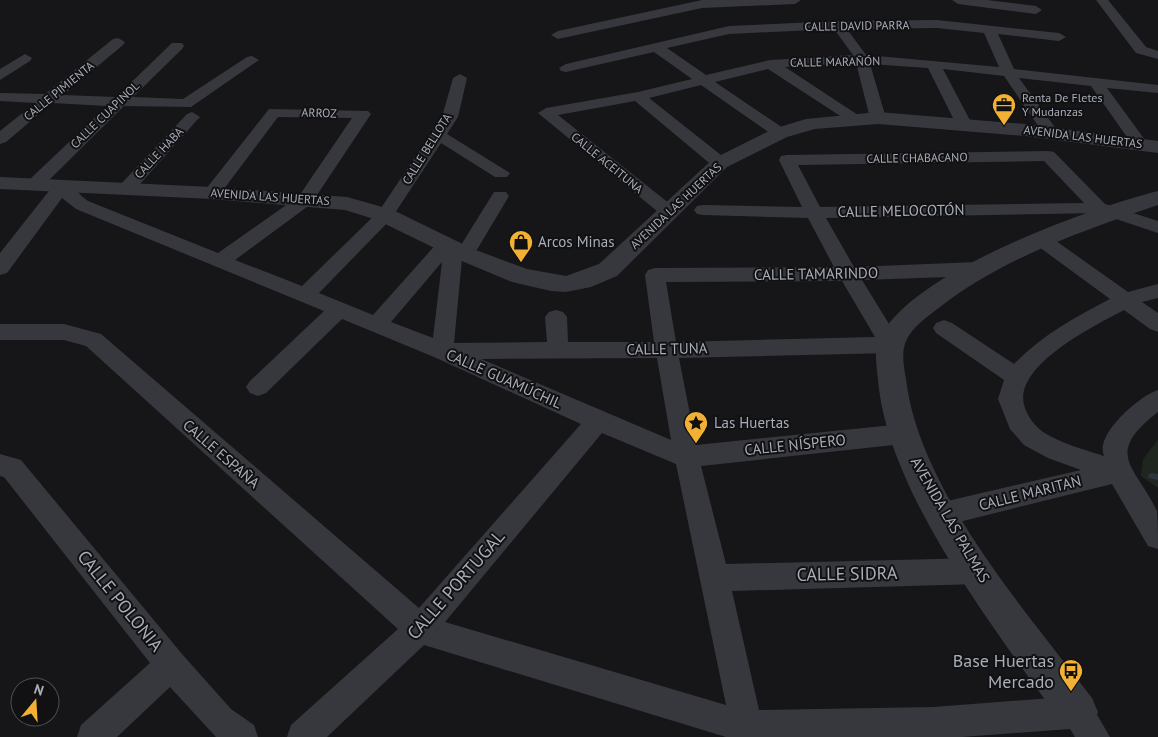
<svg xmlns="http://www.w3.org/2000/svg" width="1158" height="737" font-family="'PT Sans',sans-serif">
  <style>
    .green { fill: #1e261f }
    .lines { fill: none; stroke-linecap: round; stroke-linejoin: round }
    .stream { fill: #2c353c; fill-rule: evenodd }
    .minor { fill: #37383d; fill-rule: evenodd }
    .tertiary { fill: #37383d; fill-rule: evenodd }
    .labels { text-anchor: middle; stroke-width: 4; stroke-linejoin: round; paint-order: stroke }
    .far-street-label { font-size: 12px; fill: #a8adb8; stroke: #111113 }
    .far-poi-label { font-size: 12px; fill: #a8adb8; stroke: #111113; text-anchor: start }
    .street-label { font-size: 15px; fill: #a8adb8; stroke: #111113 }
    .poi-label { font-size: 15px; fill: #a8adb8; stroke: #111113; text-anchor: start }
    .near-street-label { font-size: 18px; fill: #a8adb8; stroke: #111113 }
    .near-poi-label { font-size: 18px; fill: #a8adb8; stroke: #111113; text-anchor: end }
  </style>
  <rect width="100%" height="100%" fill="#161618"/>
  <polygon class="green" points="1158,440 1158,488 1141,476 1143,459"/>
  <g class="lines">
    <polygon class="stream" points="1152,473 1158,474 1158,480 1149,478 1148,476 1149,474"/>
    <g class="minor">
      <polygon points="702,0 801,0 795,4 702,8 558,39 551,35 558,31"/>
      <polygon points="952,0 987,0 1036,6 1042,10 1036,14 958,4"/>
      <polygon points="1096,0 1108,0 1146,47 1158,51 1158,59 1136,53"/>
      <path d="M937,20L1059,33L1066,37L1059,41L998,34L1014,69L1158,85V93L1107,88L1148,144L1146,147H1134L1091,86L1019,78L1059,133L1051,138L1045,136L1004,76L943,69L972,124L964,129L956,124L928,68L870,64L886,118L878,123L870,118L856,63L785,67L858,115L861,118L858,121H848L768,69L715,82L786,130L788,133L786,136H774L701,85L649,98L726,159L728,163L726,167H714L635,101L558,115L675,208L678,212L675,216H663L538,113L546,108L638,92L692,79L654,52L566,72L561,71L559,68L566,64L729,26L838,21ZM937,28L984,33L999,67L866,55L847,29ZM834,29L853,55L770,60L706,75L667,48L729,34Z"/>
      <polygon points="118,38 125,42 123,45 63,95 116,97 172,43 182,43 184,46 182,49 133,97 183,99 247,57 252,56 259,60 191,107 124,106 40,189 28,189 25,185 28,181 107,106 52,103 6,142 0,144 0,131 35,103 0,101 0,93 45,94 113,39"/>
      <polygon points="25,54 32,58 30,61 0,80 0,69"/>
      <path d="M460,74L467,78L458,117L447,134L510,173L507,177H495L441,143L391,219L319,293L373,315L439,241L446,239L461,245L494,192H506L509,196L472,258L462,259L454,343L547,342L545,317L549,312L556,310L563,312L567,317L568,342H654L645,275L648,270L655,268L834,267L808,218L703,215L697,214L694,210L697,206L703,205L802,207L779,160L781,156L787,155L1048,151L1054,152L1105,204L1158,221V233L1098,213L826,218L854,267L977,262L984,264L987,269L984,274L977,276L862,280L902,345L899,351L891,353L679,358L696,445L903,424L912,427L915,434L912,441L903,444L701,466L726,564L978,558L988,562L992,571L988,580L978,584L732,591L759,710L933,707L1078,696L1089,701L1110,737H1075L1070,729L962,737H726L424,645L327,737H287L291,725L398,629L86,346L64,340H0V324H64L101,334L419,608L581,424L434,357L342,319L266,393L258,396L250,393L246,387L250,381L324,311L76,209L62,198L7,273L0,275V253L56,182C70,179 77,194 88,201L218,253L299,196L352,118L278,117L218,197H206L203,193L206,189L269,109L368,111L371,114L311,204L235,260L302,286L379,211L442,117L453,78ZM1044,161L1084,203L820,207L798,165ZM442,262L433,338L391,322ZM842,281L875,337L676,342L666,282ZM657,358L671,440L481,359ZM602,433L676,464L726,705L445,622Z"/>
      <polygon points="192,112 200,117 197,120 132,193 120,193 117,189 120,185 187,114"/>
      <path d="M1042,234L1049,236L1128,292L1158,284V298L1142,302L1158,313V332L1150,329L1124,310C1094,326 1010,367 1025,408C1028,417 1035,426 1043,432C1062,444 1083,449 1104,456C1103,453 1102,448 1103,445C1107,425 1140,396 1158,390V412C1103,455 1135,465 1157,511C1158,521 1158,539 1158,549L1148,546L1112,484L943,526L934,522L930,514L934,506L943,502L1081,470L1048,458L1024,445L1010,429L998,399L1004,380L936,333L933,328L936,323L944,320L952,323L1014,364C1041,336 1075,317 1110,299L1035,244L1033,240L1035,236Z"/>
      <polygon points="0,454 21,460 182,654 231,709 254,725 258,737 216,737 170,687 117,737 77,737 81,725 150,663 4,477 0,476"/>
    </g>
    <g class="tertiary">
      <polygon points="878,112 1025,124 1158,141 1158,153 1025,136 878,124 815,129 787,137 727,167 617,276 591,287 566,292 551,291 512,282 457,259 377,220 345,210 212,199 0,189 0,177 212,187 347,197 393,210 473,249 527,269 566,276 599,264 713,159 773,129 806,119"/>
      <path d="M1158,191V205C1082,231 1005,257 940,307C928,316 912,327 906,341C901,352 904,368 906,379C919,490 1025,610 1092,698L1098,712L1092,726L1078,732L1064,726C998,633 888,495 878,380C877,368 874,353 878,342C904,274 1090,208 1158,191Z"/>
    </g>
  </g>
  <defs>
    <g id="office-pin" transform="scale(1.25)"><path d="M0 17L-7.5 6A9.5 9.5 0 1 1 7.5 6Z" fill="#f2b134" stroke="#111113"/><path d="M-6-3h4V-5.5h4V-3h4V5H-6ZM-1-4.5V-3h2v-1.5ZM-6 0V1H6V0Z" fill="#111"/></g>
    <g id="shop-pin" transform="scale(1.25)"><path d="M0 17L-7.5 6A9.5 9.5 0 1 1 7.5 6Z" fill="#f2b134" stroke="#111113"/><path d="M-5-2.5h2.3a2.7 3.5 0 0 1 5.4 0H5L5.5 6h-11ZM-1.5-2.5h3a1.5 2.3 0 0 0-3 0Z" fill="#111"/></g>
    <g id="sight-pin" transform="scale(1.25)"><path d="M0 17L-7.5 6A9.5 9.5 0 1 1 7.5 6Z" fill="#f2b134" stroke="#111113"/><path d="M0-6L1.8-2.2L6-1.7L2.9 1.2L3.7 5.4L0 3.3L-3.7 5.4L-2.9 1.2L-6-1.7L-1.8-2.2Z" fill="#111"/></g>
    <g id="bus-pin" transform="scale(1.25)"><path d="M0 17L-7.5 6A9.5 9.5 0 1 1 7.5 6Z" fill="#f2b134" stroke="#111113"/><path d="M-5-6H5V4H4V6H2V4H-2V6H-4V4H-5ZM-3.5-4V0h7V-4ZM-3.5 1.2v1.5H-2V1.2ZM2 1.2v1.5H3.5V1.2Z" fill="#111"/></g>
  </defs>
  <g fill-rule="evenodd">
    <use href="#office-pin" x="1004" y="105"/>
    <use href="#shop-pin" x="521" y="242"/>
    <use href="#sight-pin" x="696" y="423"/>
    <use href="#bus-pin" x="1071" y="671"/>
  </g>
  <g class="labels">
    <g class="far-street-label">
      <text transform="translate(857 26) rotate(-1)" y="4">CALLE DAVID PARRA</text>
      <text transform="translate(835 62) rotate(-1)" y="4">CALLE MARAÑÓN</text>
      <text transform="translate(59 91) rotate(-39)" y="4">CALLE PIMIENTA</text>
      <text transform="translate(319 113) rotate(2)" y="4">ARROZ</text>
      <text transform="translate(105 115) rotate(-44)" y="4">CALLE CUAPINOL</text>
      <text transform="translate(1083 137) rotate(7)" y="4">AVENIDA LAS HUERTAS</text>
      <text transform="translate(427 149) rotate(-58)" y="4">CALLE BELLOTA</text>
      <text transform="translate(159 153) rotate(-47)" y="4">CALLE HABA</text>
      <text transform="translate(917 158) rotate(-1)" y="4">CALLE CHABACANO</text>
      <text transform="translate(607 163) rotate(39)" y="4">CALLE ACEITUNA</text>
      <text transform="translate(270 197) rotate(4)" y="4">AVENIDA LAS HUERTAS</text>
      <text transform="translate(676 206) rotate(-43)" y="4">AVENIDA LAS HUERTAS</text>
    </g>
    <g class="far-poi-label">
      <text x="1022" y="102">Renta De Fletes<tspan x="1022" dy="14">Y Mudanzas</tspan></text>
    </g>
    <g class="street-label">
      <text transform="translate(901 211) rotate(-1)" y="5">CALLE MELOCOTÓN</text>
      <text transform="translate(816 274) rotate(-1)" y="5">CALLE TAMARINDO</text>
      <text transform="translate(667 349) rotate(-1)" y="5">CALLE TUNA</text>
      <text transform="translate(504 379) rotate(24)" y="5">CALLE GUAMÚCHIL</text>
      <text transform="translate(795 445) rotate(-6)" y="5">CALLE NÍSPERO</text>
      <text transform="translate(221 454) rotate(41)" y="5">CALLE ESPAÑA</text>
      <text transform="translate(1030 493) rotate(-14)" y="5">CALLE MARITAN</text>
      <text transform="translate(950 520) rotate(60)" y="5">AVENIDA LAS PALMAS</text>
    </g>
    <g class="poi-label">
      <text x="538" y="247">Arcos Minas</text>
      <text x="714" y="428">Las Huertas</text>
    </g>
    <g class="near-street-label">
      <text transform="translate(847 574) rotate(-1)" y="6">CALLE SIDRA</text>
      <text transform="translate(456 585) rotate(-49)" y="6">CALLE PORTUGAL</text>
      <text transform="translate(120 601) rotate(51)" y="6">CALLE POLONIA</text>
    </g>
    <g class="near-poi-label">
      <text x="1054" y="667">Base Huertas<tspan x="1054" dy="21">Mercado</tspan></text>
    </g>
  </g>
  <g transform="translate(35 702) rotate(18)"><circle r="24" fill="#111113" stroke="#4d4f55"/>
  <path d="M0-4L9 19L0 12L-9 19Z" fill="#f2b134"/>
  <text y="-8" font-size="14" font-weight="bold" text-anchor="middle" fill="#a8adb8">N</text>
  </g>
</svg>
